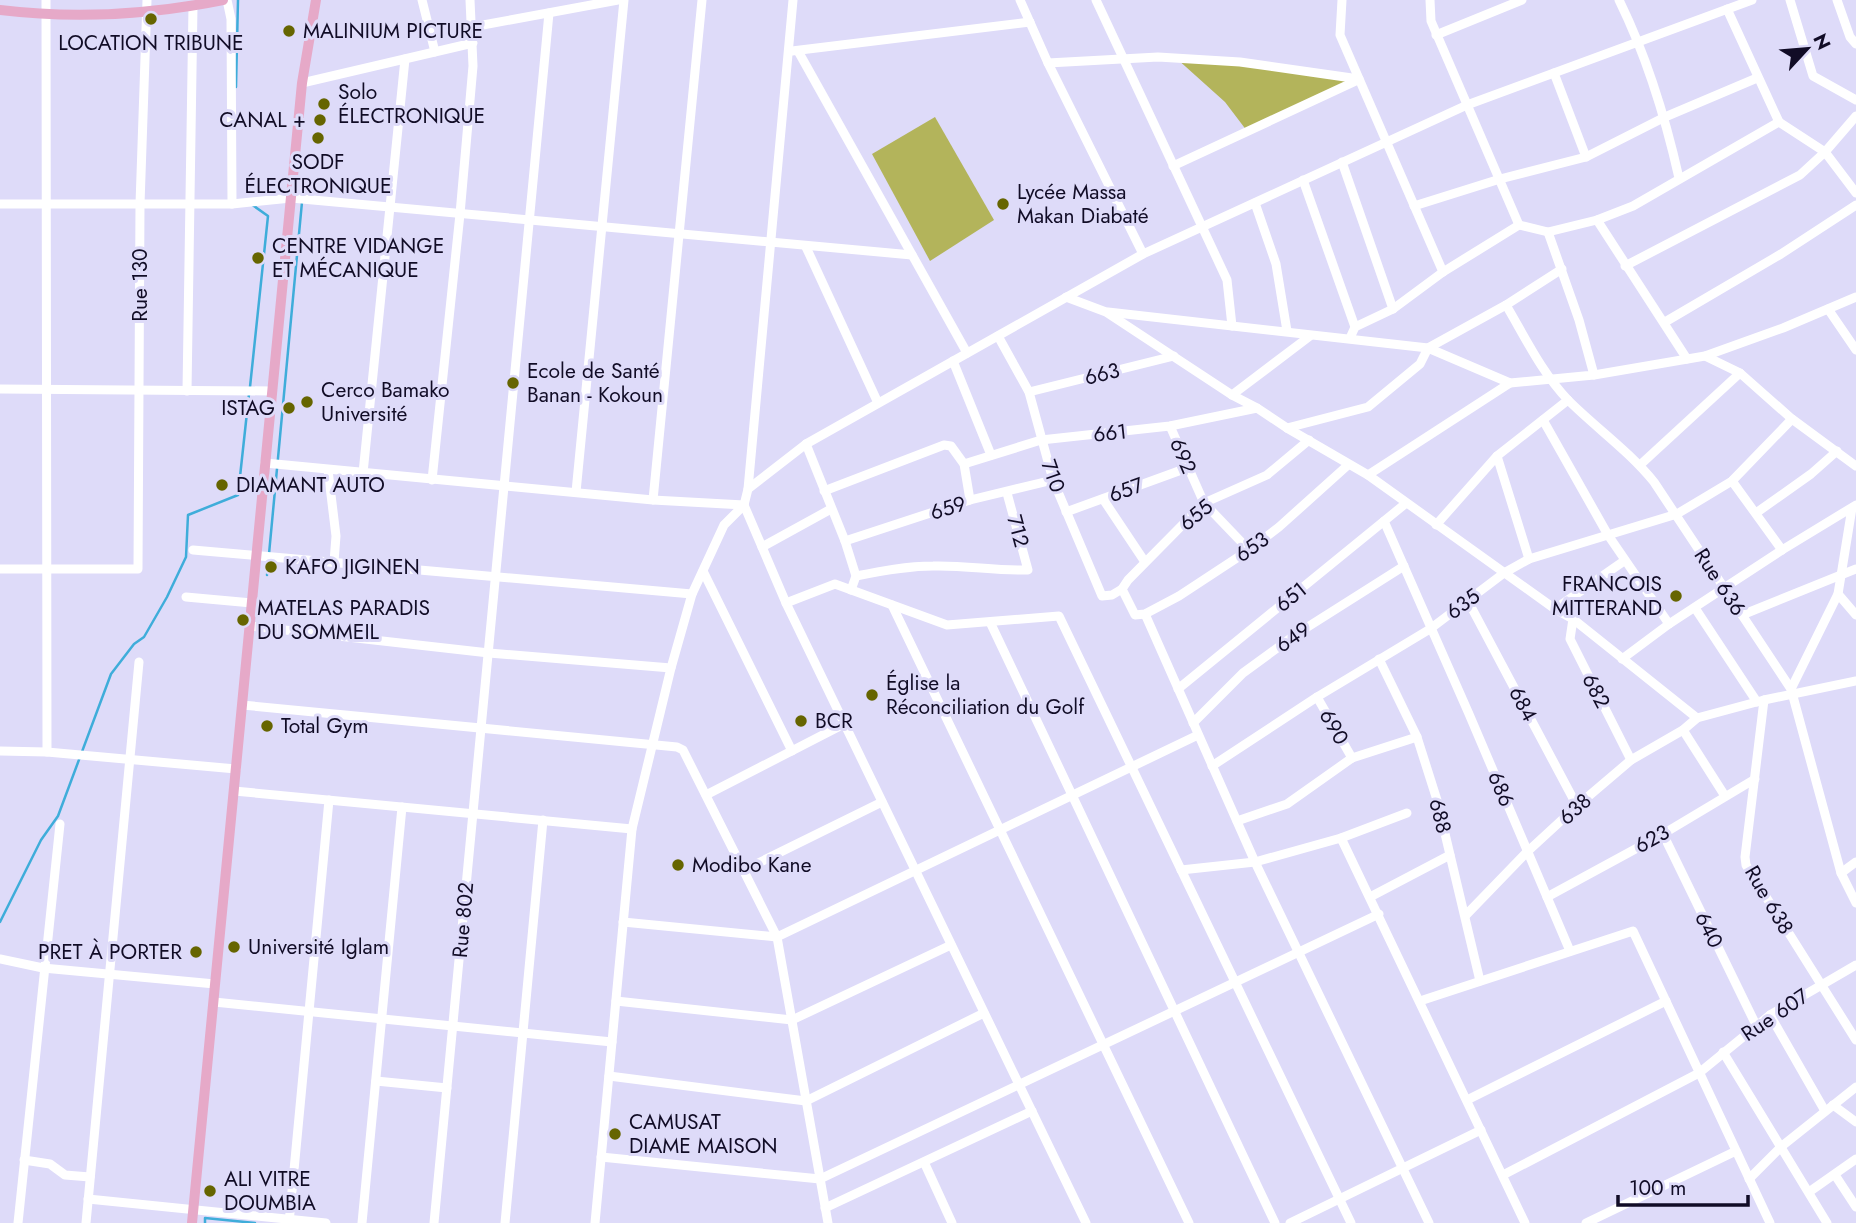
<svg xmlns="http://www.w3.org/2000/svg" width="1856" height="1223" font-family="Jost,sans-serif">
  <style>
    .green { fill: #b3b45b }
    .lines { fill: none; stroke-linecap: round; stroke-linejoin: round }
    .stream { stroke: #3fadda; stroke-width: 2.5 }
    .minor { stroke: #fff; stroke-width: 9 }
    .major { stroke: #e6a9c8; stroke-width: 10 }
    .poi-dot { fill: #666500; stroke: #dedbf9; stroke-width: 2.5 }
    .labels { text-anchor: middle; stroke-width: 6; stroke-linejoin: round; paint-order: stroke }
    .poi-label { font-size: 21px; fill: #110c26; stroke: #dedbf9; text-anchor: start }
    .street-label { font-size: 21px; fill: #110c26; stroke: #dedbf9 }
  </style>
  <rect width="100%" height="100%" fill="#dedbf9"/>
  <g class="green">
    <polygon points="1176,58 1359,79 1247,131 1225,102"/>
    <polygon points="935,117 994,220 930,261 872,154"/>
  </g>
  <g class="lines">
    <g class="stream">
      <polyline points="236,87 238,0"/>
      <polyline points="303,195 304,184"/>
      <polyline points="250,387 268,216 251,204"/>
      <polyline points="269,554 302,202"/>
      <polyline points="267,575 269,561"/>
      <polyline points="0,922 41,840 58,816 111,674 134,644 144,637 167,597 186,557 188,515 238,495 249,394"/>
      <polyline points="205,1223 205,1218 255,1223"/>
    </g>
    <g class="minor">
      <polyline points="46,0 47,752"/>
      <polyline points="227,0 231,19 232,204"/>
      <polyline points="422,0 435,52"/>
      <polyline points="1020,0 1048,63 1143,254"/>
      <polyline points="1096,0 1227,280 1232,326"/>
      <polyline points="1342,0 1340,35 1443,272"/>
      <polyline points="1430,0 1431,21 1519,225"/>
      <path d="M1619,0C1647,57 1665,116 1679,178"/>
      <polyline points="1790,0 1813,76 1856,100"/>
      <polyline points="1837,0 1850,37 1856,44"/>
      <polyline points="1727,9 1779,122"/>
      <polyline points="472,27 618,0"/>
      <polyline points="1436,35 1522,0"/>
      <polyline points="792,51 1030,22"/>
      <polyline points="798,51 967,353"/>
      <polyline points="1048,63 1158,57 1240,62 1359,79"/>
      <polyline points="1554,73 1586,157"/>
      <polyline points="302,83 473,43"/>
      <polyline points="1342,162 1393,309"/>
      <polyline points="1173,166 1358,80"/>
      <polyline points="1303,180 1355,327"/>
      <polyline points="1255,203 1276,264 1287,331"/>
      <polyline points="0,204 232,204 291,198 912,255"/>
      <polyline points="1414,206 1500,179 1586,157 1665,117 1757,78"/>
      <polyline points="1597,220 1687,359"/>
      <polyline points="806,247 878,403"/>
      <polyline points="1625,266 1800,175 1825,152 1856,116"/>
      <polyline points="1066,297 1106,312 1232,395 1257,408 1287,428 1368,475 1555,609 1573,619 1697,718"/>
      <path d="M1506,305C1525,337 1542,373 1568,400C1596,428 1629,451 1654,482L1791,689L1841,873L1856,903"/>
      <polyline points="1828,309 1856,350"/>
      <polyline points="1108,312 1428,348 1510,383 1594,375 1579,320 1548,232"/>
      <polyline points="1665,322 1781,254 1856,205"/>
      <polyline points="998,336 1029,392 1053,480 1102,596 1112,595 1122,589"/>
      <polyline points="1350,338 1355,327 1393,309 1443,272 1519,225 1548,232 1597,220 1633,206 1779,122 1825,152 1856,193"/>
      <polyline points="1705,356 1740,373 1792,419 1856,466"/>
      <polyline points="953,361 991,455"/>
      <polyline points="1594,375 1705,356 1783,328 1856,297"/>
      <polyline points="0,389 272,391"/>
      <polyline points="187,391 193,6"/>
      <polyline points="1029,392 1174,356"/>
      <polyline points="1232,395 1310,336"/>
      <polyline points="1543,420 1608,535 1669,624"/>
      <polyline points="1170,426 1204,503 1249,550"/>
      <polyline points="1287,428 1368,407 1420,364 1428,348 1506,305 1562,269"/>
      <polyline points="1309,440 1267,475 1204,503 1128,580 1122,589 1135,615 1145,614 1179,596 1249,550 1279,527 1348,465"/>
      <polyline points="806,444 845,541 856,576 851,590"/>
      <polyline points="1497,456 1529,559"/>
      <polyline points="265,463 653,500 744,505"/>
      <polyline points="964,464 1041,440 1170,426 1257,408"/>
      <polyline points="1640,465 1740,373"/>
      <polyline points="328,470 336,536 334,562"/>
      <polyline points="363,473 405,59"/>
      <polyline points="1368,475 1510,383"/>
      <polyline points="432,480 460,214 473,66 470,0"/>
      <polyline points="1732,481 1782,550"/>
      <polyline points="748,489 806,444 1143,254 1467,105 1752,0"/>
      <polyline points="824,491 944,445 951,446 964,464 970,500"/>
      <polyline points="576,492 624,0"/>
      <polyline points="1103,499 1145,562"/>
      <polyline points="653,500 702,0"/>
      <polyline points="744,505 786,603 1086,1223"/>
      <polyline points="1066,512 1187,468"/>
      <polyline points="1756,513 1811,474 1837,451"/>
      <polyline points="1384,521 1469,714 1570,951"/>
      <polyline points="1436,525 1497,456 1568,400"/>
      <polyline points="845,541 970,500 1053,480"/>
      <polyline points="762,547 831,509"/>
      <polyline points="193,550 692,594"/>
      <polyline points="0,569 138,569 140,204 147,0"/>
      <polyline points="703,571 792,751"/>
      <path d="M856,576C881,571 907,566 933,566C965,565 996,571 1028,570L1007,493"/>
      <polyline points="1838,594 1856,615"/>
      <polyline points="186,597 252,603"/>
      <polyline points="1468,601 1577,806"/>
      <polyline points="786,603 835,584 947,625 1059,616 1351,1223"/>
      <polyline points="892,605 1189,1223"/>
      <polyline points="1695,608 1757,702"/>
      <polyline points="1555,609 1624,561"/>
      <polyline points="1145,614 1255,862 1429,1223"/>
      <polyline points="1742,615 1856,569"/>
      <polyline points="1573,619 1570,639 1631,760"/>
      <polyline points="990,622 1275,1223"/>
      <polyline points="250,626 489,653 671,668"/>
      <polyline points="1379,659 1417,737 1437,800 1480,981"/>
      <polyline points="1622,659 1669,624 1782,550 1856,505"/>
      <polyline points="1178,689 1405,504"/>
      <polyline points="1791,689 1838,594 1852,508"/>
      <polyline points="1317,697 1352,758"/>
      <polyline points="1764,700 1745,857 1746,865 1856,1040"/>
      <polyline points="242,705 677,747 683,750 777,937 828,1223"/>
      <polyline points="1193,723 1243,673 1295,635 1404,566"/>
      <polyline points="1683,730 1725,796"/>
      <polyline points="0,751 47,752 236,769"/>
      <polyline points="1212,766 1317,697 1430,629 1504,573 1529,559 1677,514 1732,481 1792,419"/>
      <polyline points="234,791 632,829"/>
      <polyline points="706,795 844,724"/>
      <polyline points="1237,821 1287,804 1352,758 1417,737"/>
      <polyline points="1663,834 1756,1025"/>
      <polyline points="1341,838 1407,813"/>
      <polyline points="744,870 882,802"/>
      <polyline points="1181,870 1255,862 1341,838 1525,1223"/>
      <polyline points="1841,873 1856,862"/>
      <polyline points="1370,897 1450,855"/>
      <polyline points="1547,897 1663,834 1755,779"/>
      <polyline points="1466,915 1527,852 1577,806 1631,760 1683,730 1697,718 1764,700 1856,681"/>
      <polyline points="623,922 777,937 1198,735"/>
      <polyline points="0,959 43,968 215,984"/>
      <polyline points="616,1001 792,1020 951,945"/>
      <polyline points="1420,1001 1633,931 1770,1223"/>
      <polyline points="214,1002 612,1042"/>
      <polyline points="1770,1015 1825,1111"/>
      <polyline points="1723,1052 1827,1223"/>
      <polyline points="609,1076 806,1101 984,1013"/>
      <polyline points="376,1081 447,1088"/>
      <polyline points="1467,1100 1666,1001"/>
      <polyline points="1833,1105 1856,1122"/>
      <polyline points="601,1157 820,1179 1379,914"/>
      <polyline points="24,1160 50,1164 65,1175 90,1177"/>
      <polyline points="924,1162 952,1223"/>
      <polyline points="1503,1175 1699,1073 1770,1015 1856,965"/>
      <polyline points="1835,1175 1856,1207"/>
      <polyline points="1749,1179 1782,1146 1856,1087"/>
      <polyline points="1809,1192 1856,1159"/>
      <polyline points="88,1199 326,1223"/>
      <polyline points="825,1208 1032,1111"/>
      <polyline points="18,1223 60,824"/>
      <polyline points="86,1223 139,662"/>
      <polyline points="289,1223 329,800"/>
      <polyline points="362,1223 402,807"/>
      <polyline points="434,1223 549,13"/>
      <polyline points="505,1223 543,820"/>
      <polyline points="595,1223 632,829 671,668 692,594 724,525 744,505 748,489 793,0"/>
      <polyline points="1290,1223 1481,1130"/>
      <polyline points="1586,1223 1736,1151"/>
    </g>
    <g class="major">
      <path d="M0,10C75,19 149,15 223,0"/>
      <polyline points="192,1223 302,83 316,0"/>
    </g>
  </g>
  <g class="poi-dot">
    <circle cx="151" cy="19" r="7"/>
    <circle cx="289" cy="31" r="7"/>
    <circle cx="324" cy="104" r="7"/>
    <circle cx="320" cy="120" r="7"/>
    <circle cx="318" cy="138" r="7"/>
    <circle cx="1003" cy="204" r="7"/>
    <circle cx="258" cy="258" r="7"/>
    <circle cx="513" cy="383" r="7"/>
    <circle cx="307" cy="402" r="7"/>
    <circle cx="289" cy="408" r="7"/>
    <circle cx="222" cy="485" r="7"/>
    <circle cx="271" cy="567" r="7"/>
    <circle cx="1676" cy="596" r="7"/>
    <circle cx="243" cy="620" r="7"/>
    <circle cx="872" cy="695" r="7"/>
    <circle cx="801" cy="721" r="7"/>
    <circle cx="267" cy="726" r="7"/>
    <circle cx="678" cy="865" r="7"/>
    <circle cx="234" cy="947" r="7"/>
    <circle cx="196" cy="952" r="7"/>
    <circle cx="615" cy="1134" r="7"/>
    <circle cx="210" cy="1191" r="7"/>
  </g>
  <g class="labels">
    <g class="poi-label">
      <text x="303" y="38">MALINIUM PICTURE</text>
      <text x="151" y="50" text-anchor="middle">LOCATION TRIBUNE</text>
      <text x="338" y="99">Solo<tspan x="338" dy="24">ÉLECTRONIQUE</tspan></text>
      <text x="306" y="127" text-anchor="end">CANAL +</text>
      <text x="318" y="169" text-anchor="middle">SODF<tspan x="318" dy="24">ÉLECTRONIQUE</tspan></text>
      <text x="1017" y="199">Lycée Massa<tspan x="1017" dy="24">Makan Diabaté</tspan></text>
      <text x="272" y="253">CENTRE VIDANGE<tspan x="272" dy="24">ET MÉCANIQUE</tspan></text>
      <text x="527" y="378">Ecole de Santé<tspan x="527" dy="24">Banan - Kokoun</tspan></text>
      <text x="321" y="397">Cerco Bamako<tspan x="321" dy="24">Université</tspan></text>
      <text x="275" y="415" text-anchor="end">ISTAG</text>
      <text x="236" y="492">DIAMANT AUTO</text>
      <text x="285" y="574">KAFO JIGINEN</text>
      <text x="1662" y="591" text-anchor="end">FRANCOIS<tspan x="1662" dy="24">MITTERAND</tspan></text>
      <text x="257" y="615">MATELAS PARADIS<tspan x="257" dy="24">DU SOMMEIL</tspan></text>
      <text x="886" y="690">Église la<tspan x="886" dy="24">Réconciliation du Golf</tspan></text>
      <text x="815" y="728">BCR</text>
      <text x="281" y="733">Total Gym</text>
      <text x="692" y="872">Modibo Kane</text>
      <text x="248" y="954">Université Iglam</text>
      <text x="182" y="959" text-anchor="end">PRET À PORTER</text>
      <text x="629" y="1129">CAMUSAT<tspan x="629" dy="24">DIAME MAISON</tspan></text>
      <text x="224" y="1186">ALI VITRE<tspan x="224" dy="24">DOUMBIA</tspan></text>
    </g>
    <g class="street-label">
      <text transform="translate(140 285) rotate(-90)" y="7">Rue 130</text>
      <text transform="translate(1102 374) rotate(-14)" y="7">663</text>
      <text transform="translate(1110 433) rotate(-6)" y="7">661</text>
      <text transform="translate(1183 456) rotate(67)" y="7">692</text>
      <text transform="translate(1053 476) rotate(71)" y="7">710</text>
      <text transform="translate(1126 490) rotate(-20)" y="7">657</text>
      <text transform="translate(948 508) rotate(-17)" y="7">659</text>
      <text transform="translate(1196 515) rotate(-40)" y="7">655</text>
      <text transform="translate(1018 531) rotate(75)" y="7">712</text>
      <text transform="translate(1252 547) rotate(-36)" y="7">653</text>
      <text transform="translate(1720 582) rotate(57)" y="7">Rue 636</text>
      <text transform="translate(1291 597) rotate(-39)" y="7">651</text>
      <text transform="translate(1463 604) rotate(-37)" y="7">635</text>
      <text transform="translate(1293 637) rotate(-35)" y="7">649</text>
      <text transform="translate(1596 691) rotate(63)" y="7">682</text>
      <text transform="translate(1523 704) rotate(62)" y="7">684</text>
      <text transform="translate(1334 727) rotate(60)" y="7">690</text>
      <text transform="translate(1501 789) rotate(67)" y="7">686</text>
      <text transform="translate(1575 809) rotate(-42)" y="7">638</text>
      <text transform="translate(1440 816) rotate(76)" y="7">688</text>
      <text transform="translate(1652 839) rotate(-29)" y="7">623</text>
      <text transform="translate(1769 900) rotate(60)" y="7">Rue 638</text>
      <text transform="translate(463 920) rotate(-85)" y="7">Rue 802</text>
      <text transform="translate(1709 930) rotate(64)" y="7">640</text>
      <text transform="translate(1775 1015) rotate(-34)" y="7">Rue 607</text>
    </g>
  </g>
  <g transform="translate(1807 49) rotate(64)" stroke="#dedbf9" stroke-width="5" paint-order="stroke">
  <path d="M0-5L12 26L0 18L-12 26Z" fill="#110c26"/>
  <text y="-10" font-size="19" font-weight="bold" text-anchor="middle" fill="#110c26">N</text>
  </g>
  <path d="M1618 1195v10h130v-10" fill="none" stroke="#110c26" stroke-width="3.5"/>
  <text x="1629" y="1195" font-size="21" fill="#110c26" stroke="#dedbf9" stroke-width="5" paint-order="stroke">100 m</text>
</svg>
